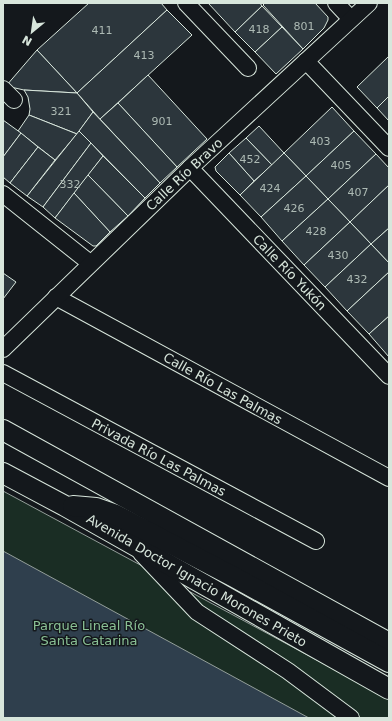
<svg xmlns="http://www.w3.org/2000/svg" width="392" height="721" font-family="'DejaVu Sans',sans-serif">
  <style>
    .green { fill: #1a2d24; stroke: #939e99 }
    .water { fill: #2f3f4d; stroke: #939e99 }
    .building { fill: #2c363c; stroke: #d8e6dc }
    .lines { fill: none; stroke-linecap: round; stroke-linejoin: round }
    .minor-casing { stroke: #d8e6dc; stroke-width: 18 }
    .major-casing { stroke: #d8e6dc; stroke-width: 22 }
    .minor { stroke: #14181c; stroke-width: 16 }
    .major { stroke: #14181c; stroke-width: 20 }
    .labels { text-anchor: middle; stroke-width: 3; stroke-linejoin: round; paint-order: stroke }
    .number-label { font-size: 11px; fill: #adbab4 }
    .street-label { font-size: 13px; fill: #d8e6dc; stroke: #14181c }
    .park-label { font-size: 13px; fill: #8ac095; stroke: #14181c }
  </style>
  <rect width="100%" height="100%" fill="#14181c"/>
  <polygon class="green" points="3,491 389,699 389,718 3,718"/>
  <polygon class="water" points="3,551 309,718 3,718"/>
  <g class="building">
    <polygon points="89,3 161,3 167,10 77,93 37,50"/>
    <polygon points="208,3 260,3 262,6 235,32"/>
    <polygon points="265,3 315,3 328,17 328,20 324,28 303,49 263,5"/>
    <polygon points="262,6 282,27 255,52 235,32"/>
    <polygon points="167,10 192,35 100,119 77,93"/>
    <polygon points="282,27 303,49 276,74 255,52"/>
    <polygon points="37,50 77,93 24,90 6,86"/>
    <polygon points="389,56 389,96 377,108 357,87"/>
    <polygon points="148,75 207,139 177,167 118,103"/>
    <polygon points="24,90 77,93 93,112 77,134 29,115 30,109 28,97"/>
    <polygon points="389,96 389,121 377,108"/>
    <polygon points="118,103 177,167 160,183 100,119"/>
    <polygon points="332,107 354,131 306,176 284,153"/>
    <polygon points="93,112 160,183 145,198 79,131"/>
    <polygon points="29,115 77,134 55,160 18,131"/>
    <polygon points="3,120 21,133 3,157"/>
    <polygon points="259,126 284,153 272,165 246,138"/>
    <polygon points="79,131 91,143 43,207 27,196"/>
    <polygon points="354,131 376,154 328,199 306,176"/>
    <polygon points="21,133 38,147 10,183 3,177 3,157"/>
    <polygon points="246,138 272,165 254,181 229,153"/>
    <polygon points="91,143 103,156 55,218 43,207"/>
    <polygon points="38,147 55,160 27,196 10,183"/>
    <polygon points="229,153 254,181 240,195 216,171 215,167"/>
    <polygon points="284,153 306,176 261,217 240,195"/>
    <polygon points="376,154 389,168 389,185 350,222 328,199"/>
    <polygon points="103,156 145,198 128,216 88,175"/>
    <polygon points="88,175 128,216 110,232 74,193"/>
    <polygon points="306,176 328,199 282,241 261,217"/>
    <polygon points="389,185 389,228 371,244 350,222"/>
    <polygon points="74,193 110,232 96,246 93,246 55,218"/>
    <polygon points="328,199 350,222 304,265 282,241"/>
    <polygon points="350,222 371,244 325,287 304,265"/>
    <polygon points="389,228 389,263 371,244"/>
    <polygon points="371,244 389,263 389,272 347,311 325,287"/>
    <polygon points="389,272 389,316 369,334 347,311"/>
    <polygon points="3,273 16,282 3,299"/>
    <polygon points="389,316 389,357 369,334"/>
  </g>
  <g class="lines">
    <g class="minor-casing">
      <g id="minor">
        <polyline points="186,3 248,68"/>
        <polyline points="336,3 351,19"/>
        <polyline points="306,61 389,148"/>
        <polyline points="3,89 14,100"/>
        <polyline points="190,168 389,376"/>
        <polyline points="3,194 90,263"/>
        <polyline points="56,297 389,478"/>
        <polyline points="3,349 190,168 369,3"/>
        <polyline points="3,373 316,541"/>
        <polyline points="141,553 197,612 288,671 351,718"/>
      </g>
    </g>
    <g class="major-casing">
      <g id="major">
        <polyline points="3,430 389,643"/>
        <polyline points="3,473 65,506 389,689"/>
        <polyline points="73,506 96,508 116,515 234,577 389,662"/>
      </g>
    </g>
    <use href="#minor" class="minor"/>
    <use href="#major" class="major"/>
  </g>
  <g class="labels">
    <g class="number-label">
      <text x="304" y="30">801</text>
      <text x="259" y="33">418</text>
      <text x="102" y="34">411</text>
      <text x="144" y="59">413</text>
      <text x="61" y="115">321</text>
      <text x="162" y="125">901</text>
      <text x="320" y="145">403</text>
      <text x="250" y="163">452</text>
      <text x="341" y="169">405</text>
      <text x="70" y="188">332</text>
      <text x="270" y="192">424</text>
      <text x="358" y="196">407</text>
      <text x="294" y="212">426</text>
      <text x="316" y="235">428</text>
      <text x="338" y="259">430</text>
      <text x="357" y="283">432</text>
    </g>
    <g class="street-label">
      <text transform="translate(184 174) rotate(-43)" y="5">Calle Río Bravo</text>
      <text transform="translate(290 272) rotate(46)" y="5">Calle Río Yukón</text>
      <text transform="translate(223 388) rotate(29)" y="5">Calle Río Las Palmas</text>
      <text transform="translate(159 457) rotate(28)" y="5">Privada Río Las Palmas</text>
      <text transform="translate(197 580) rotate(30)" y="5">Avenida Doctor Ignacio Morones Prieto</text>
    </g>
    <g class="park-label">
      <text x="89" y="630">Parque Lineal Río<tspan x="89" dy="15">Santa Catarina</tspan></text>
    </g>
  </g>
  <rect width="392" height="721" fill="none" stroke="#d8e6dc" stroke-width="8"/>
  <g transform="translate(32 32) rotate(209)" stroke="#14181c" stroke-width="3" paint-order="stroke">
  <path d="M0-3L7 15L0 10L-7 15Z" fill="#d8e6dc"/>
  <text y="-6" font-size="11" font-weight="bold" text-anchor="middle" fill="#d8e6dc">N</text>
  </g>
</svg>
